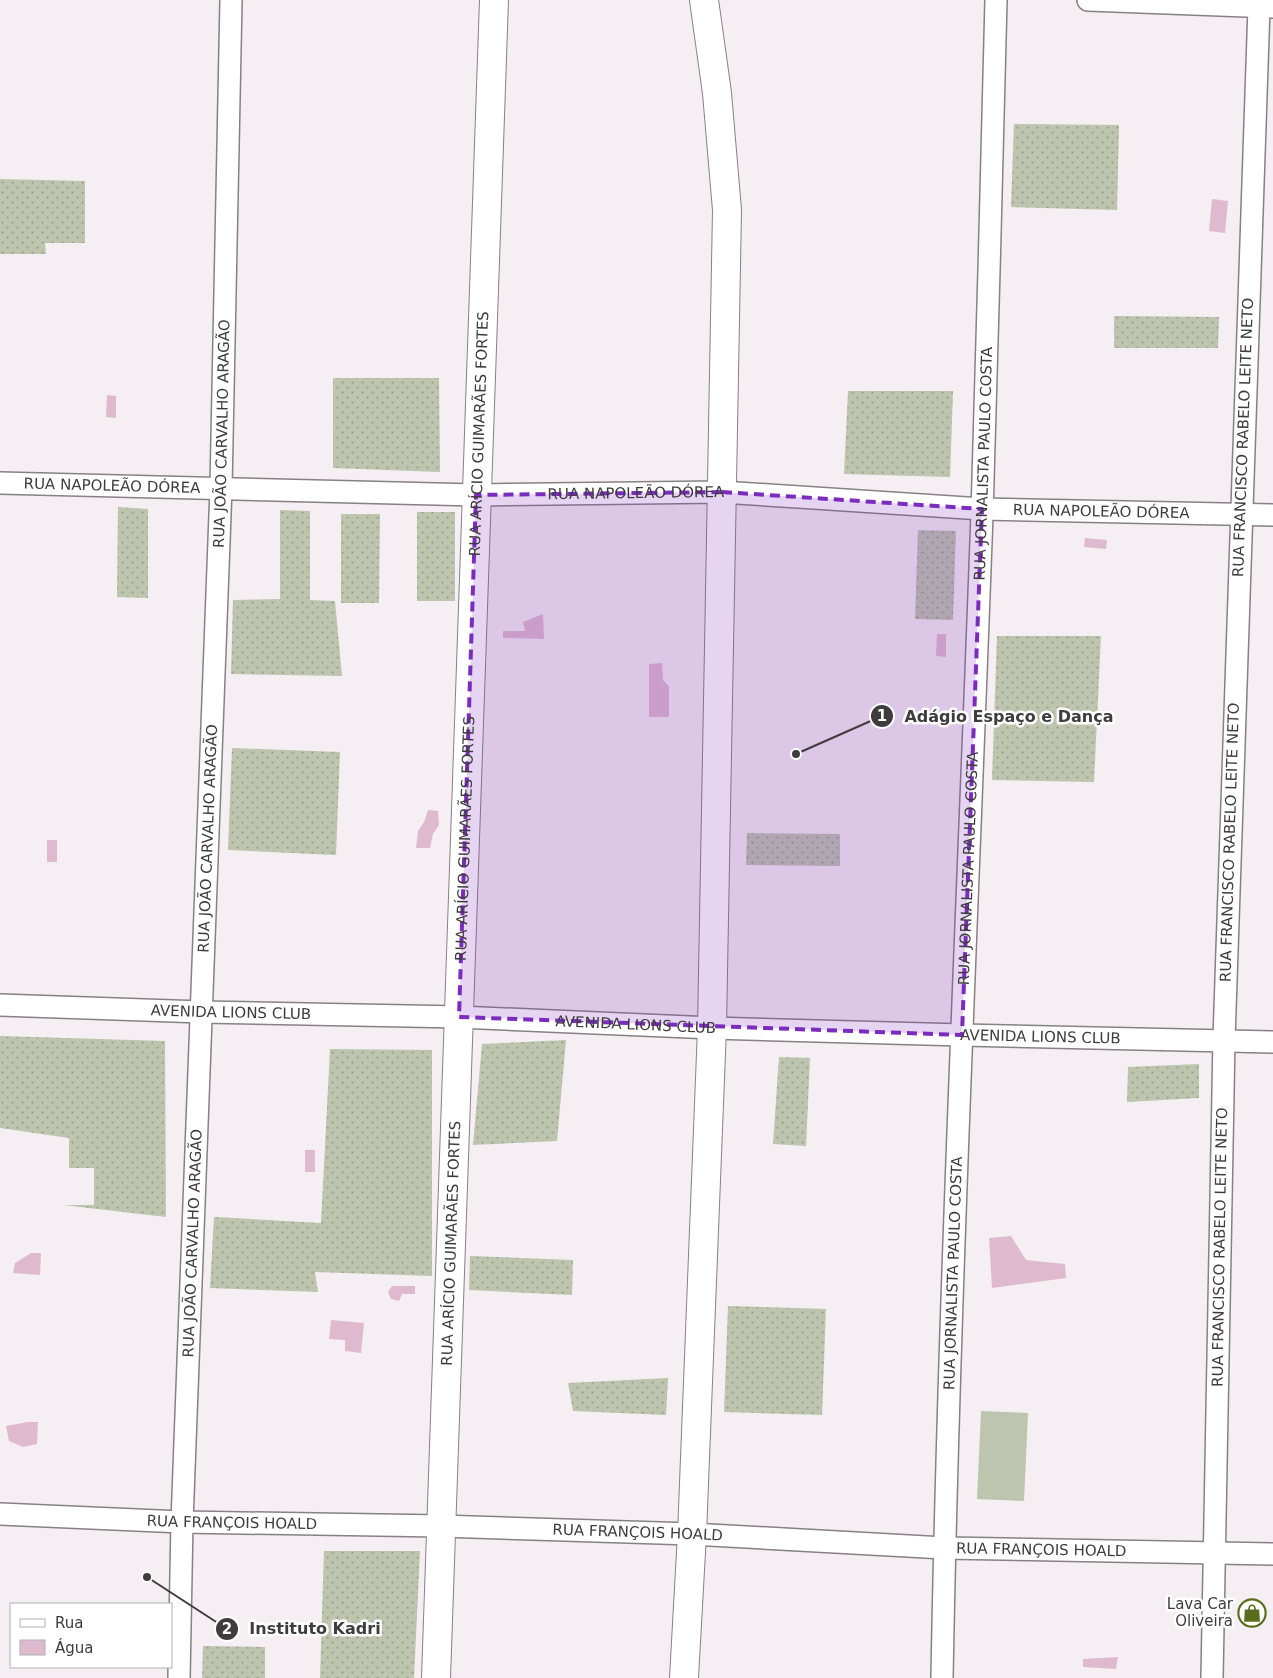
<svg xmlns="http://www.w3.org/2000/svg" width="1273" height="1678" font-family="'DejaVu Sans',sans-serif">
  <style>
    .grass { fill: url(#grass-dots) }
    .pitch { fill: #bdc5ae }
    .water { fill: #dfbace }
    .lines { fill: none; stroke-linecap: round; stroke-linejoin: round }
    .street-casing { stroke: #878184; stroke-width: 24 }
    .secondary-casing { stroke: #878184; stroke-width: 30 }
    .street { stroke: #fff; stroke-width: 21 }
    .secondary { stroke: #fff; stroke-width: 28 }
    .marked { fill: #7b2cbf; fill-opacity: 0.2; stroke: #7b2cbf; stroke-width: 4; stroke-dasharray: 10 6; stroke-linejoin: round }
    .labels { text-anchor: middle; stroke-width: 5; stroke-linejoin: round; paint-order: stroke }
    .street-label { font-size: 15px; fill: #3f3c3d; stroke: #fff }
    .poi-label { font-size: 15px; fill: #3f3c3d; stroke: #fff; text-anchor: end }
    .leader { fill: none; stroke: #3f3c3d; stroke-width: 2 }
    .callout-dot { fill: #3f3c3d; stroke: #fff; stroke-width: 2 }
    .mark-label { font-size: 15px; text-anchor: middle; font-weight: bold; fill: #fff }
    .callout-label { font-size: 16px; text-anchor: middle; font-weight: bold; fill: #3f3c3d; stroke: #fff; stroke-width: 5; stroke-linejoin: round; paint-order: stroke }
  </style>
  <defs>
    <pattern id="grass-dots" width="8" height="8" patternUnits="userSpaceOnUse" patternTransform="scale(1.25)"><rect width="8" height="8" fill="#bdc5ae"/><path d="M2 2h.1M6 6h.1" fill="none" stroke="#9ba18f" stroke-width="1.8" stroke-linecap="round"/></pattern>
  </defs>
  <rect width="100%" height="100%" fill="#f5eef2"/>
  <g class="grass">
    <polygon points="1014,124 1119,125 1117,210 1011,207"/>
    <polygon points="0,179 85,181 85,243 45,243 46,254 0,254"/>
    <polygon points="1114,316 1219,317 1218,348 1114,348"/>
    <polygon points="333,378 439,378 440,472 333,468"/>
    <polygon points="848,391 953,391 950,477 844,474"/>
    <polygon points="118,507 148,509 148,598 117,597"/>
    <polygon points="280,510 310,511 310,600 335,601 342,676 231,674 233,600 280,599"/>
    <rect x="417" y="512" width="38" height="89"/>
    <polygon points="341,514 380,514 379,603 341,603"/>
    <polygon points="918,530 956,531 953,620 915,619"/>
    <polygon points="997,636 1101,636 1094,782 992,780"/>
    <polygon points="232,748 340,752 336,855 228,850"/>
    <polygon points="747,833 840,834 840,866 746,865"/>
    <polygon points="0,1036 165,1041 166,1217 63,1205 94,1205 94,1168 69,1168 69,1138 0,1128"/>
    <polygon points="566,1040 557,1141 473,1145 482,1044"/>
    <polygon points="330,1049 432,1050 432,1276 315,1272 318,1292 210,1288 214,1217 321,1223"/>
    <polygon points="779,1057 810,1058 806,1146 773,1144"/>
    <polygon points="1199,1064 1199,1098 1127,1102 1128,1067"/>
    <polygon points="470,1256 573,1260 572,1295 469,1290"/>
    <polygon points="728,1306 826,1309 822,1415 724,1412"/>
    <polygon points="668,1378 666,1415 573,1411 568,1383"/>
    <polygon points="324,1551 420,1551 414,1678 320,1678"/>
    <polygon points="203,1646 265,1647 265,1678 202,1678"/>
  </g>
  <polygon class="pitch" points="981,1411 1028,1413 1024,1501 977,1499"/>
  <g class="water">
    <polygon points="1212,199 1228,201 1225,233 1209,231"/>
    <polygon points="107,395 116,396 116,418 106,417"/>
    <polygon points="1085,538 1107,540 1106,549 1084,547"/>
    <polygon points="543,614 544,639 503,638 503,631 525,631 523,622"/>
    <polygon points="937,634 946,634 946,657 936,656"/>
    <polygon points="662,663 663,680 669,686 669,717 649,717 649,664"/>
    <polygon points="428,810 438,811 439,825 433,834 430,848 416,848 418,831 424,822"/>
    <rect x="47" y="840" width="10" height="22"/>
    <rect x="305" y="1150" width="10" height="22"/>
    <polygon points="1011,1236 1026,1260 1065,1264 1066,1278 992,1288 989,1238"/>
    <polygon points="31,1253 41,1253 40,1275 13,1273 15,1263"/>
    <polygon points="392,1286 415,1286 415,1294 402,1294 399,1301 391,1299 388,1292"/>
    <polygon points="331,1320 364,1323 361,1353 345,1351 345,1340 329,1339"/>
    <polygon points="28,1422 38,1422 37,1444 23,1447 9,1441 6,1426"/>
    <polygon points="1118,1657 1116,1669 1083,1667 1083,1659"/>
  </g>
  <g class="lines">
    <g class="street-casing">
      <g id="street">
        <polyline points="1088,0 1273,7"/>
        <path id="s1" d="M0,483L476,495L722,492L982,509L1273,515"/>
        <path id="s2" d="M0,1005L202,1012L459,1017L712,1028L962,1035L1273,1042"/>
        <path id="s3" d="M0,1514L182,1522L441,1526L692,1534L944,1548L1273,1554"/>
        <path id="s4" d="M179,1678L182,1522L221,488L231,0"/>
        <path id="s5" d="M942,1678C949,1290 968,902 982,514C988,343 991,171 996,0"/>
        <path id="s6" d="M1212,1678C1218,1465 1218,1252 1224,1039C1233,695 1246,351 1259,7"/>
      </g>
    </g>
    <g class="secondary-casing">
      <g id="secondary">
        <path id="s7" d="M436,1678L494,0"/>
        <polyline points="684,1678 692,1534 712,1028 727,210 717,93 704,0"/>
      </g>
    </g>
    <use href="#street" class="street"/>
    <use href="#secondary" class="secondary"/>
  </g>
  <path class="marked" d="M722,492L982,509L962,1035L459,1017L476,495Z"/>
  <defs>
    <g id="shop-ring" transform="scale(1.4375)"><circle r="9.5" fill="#fff" stroke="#596d1c" stroke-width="1.5"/><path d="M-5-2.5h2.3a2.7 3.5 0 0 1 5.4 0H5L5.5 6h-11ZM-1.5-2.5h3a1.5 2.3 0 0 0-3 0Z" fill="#596d1c"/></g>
  </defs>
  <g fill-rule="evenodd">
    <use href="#shop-ring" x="1252" y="1613"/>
  </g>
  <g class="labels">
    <g class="street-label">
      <text dy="5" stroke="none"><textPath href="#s4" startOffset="1245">RUA JOÃO CARVALHO ARAGÃO</textPath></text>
      <text dy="5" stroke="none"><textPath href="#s7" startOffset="1245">RUA ARÍCIO GUIMARÃES FORTES</textPath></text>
      <text dy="5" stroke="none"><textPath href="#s6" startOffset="1241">RUA FRANCISCO RABELO LEITE NETO</textPath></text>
      <text dy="5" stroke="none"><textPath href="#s5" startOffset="1215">RUA JORNALISTA PAULO COSTA</textPath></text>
      <text dy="5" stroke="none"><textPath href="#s1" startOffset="112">RUA NAPOLEÃO DÓREA</textPath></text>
      <text dy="5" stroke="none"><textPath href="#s1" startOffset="636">RUA NAPOLEÃO DÓREA</textPath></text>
      <text dy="5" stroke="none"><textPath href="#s1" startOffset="1102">RUA NAPOLEÃO DÓREA</textPath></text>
      <text dy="5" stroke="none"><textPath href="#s4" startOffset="840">RUA JOÃO CARVALHO ARAGÃO</textPath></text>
      <text dy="5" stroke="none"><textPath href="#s7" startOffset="840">RUA ARÍCIO GUIMARÃES FORTES</textPath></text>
      <text dy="5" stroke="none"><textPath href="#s6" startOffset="836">RUA FRANCISCO RABELO LEITE NETO</textPath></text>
      <text dy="5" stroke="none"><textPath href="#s5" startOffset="810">RUA JORNALISTA PAULO COSTA</textPath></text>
      <text dy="5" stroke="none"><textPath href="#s2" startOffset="231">AVENIDA LIONS CLUB</textPath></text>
      <text dy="5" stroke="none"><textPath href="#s2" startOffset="636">AVENIDA LIONS CLUB</textPath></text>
      <text dy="5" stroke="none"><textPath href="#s2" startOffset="1041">AVENIDA LIONS CLUB</textPath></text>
      <text dy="5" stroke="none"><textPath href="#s4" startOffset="435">RUA JOÃO CARVALHO ARAGÃO</textPath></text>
      <text dy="5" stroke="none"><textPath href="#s7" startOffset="435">RUA ARÍCIO GUIMARÃES FORTES</textPath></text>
      <text dy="5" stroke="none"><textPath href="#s6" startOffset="431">RUA FRANCISCO RABELO LEITE NETO</textPath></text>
      <text dy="5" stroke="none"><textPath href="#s5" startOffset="405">RUA JORNALISTA PAULO COSTA</textPath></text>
      <text dy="5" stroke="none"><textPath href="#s3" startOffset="232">RUA FRANÇOIS HOALD</textPath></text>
      <text dy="5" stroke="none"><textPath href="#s3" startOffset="638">RUA FRANÇOIS HOALD</textPath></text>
      <text dy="5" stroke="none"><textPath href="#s3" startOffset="1042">RUA FRANÇOIS HOALD</textPath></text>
    </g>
    <g class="poi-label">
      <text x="1233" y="1609">Lava Car<tspan x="1233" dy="17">Oliveira</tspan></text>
    </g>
  </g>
  <path class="leader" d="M796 754L882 716M147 1577L227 1629"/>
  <g class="callout-dot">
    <circle cx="796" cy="754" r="5"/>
    <circle cx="147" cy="1577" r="5"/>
    <circle cx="882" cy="716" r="12"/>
    <circle cx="227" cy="1629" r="12"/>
  </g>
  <g class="mark-label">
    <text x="882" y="721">1</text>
    <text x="227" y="1634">2</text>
  </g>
  <g class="callout-label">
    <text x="1009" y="722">Adágio Espaço e Dança</text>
    <text x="315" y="1634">Instituto Kadri</text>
  </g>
  <rect x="10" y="1603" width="162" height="65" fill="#ffffff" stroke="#b2b1b1"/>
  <rect x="20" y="1619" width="25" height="8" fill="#ffffff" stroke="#b2b1b1"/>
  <text x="55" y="1628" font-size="15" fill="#3f3c3d">Rua</text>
  <rect x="20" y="1640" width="25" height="15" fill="#dfbace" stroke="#b2b1b1"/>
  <text x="55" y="1653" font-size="15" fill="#3f3c3d">Água</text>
</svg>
